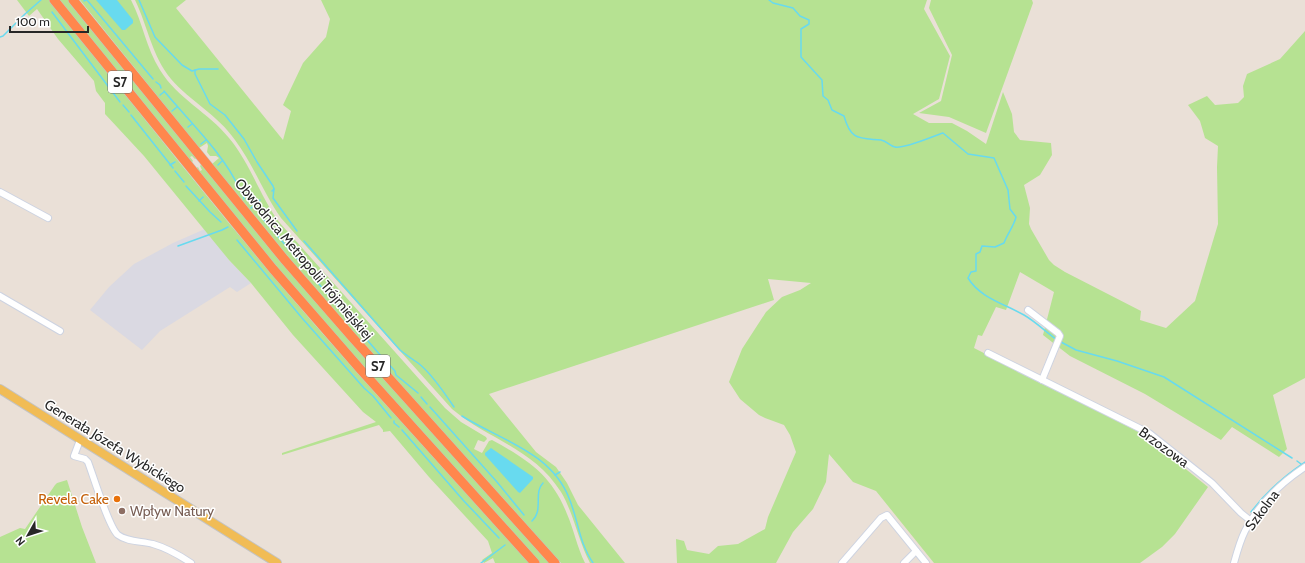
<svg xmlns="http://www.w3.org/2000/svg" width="1305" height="563" font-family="Cabin,sans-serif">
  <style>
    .industrial { fill: #dad9e2 }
    .green { fill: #b6e292 }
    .water { fill: #68daef }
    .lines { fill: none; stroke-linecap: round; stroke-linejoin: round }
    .stream { stroke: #68daef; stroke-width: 1.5 }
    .minor-casing { stroke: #cdd3e1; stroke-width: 8 }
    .major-casing { stroke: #c3c3c3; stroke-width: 10 }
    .highway-casing { stroke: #c3c3c3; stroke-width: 10 }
    .minor { stroke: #fff; stroke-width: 6 }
    .major { stroke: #f1bc55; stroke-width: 8 }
    .highway { stroke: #ff874d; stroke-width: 9 }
    .food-dot { fill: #e8710a; stroke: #fff; stroke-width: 1.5 }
    .education-dot { fill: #8d6e63; stroke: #fff; stroke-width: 1.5 }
    .labels { text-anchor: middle; stroke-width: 3; stroke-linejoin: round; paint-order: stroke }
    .shield { fill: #fff; stroke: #686868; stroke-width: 1 }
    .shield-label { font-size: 13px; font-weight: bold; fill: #272727 }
    .street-label { font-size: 14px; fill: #272727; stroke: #fff }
    .food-label { font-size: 14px; fill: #c56008; stroke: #fff; text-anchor: end }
    .education-label { font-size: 14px; fill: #785e54; stroke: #fff; text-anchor: start }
  </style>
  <rect width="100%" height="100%" fill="#eae0d7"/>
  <polygon class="industrial" points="205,229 229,260 251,283 237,292 230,287 160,331 142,350 90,310 109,287 134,264 173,243"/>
  <g class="green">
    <path d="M17,0H49C129,99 208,200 291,297C368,387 450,474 529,563H495L493,558L484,563L482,560L492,553L488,541L429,477L390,431L383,432V430L379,425L282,455V453L376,422L363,412L293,335L251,283L229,260L144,156L105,114V103L96,91L94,81L58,39L37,9L29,16Z"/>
    <polygon points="59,0 70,0 197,158 195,159 192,156 190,157 193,161 191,163"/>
    <path d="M80,0H131C143,23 146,48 160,70C177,98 209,113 229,138C250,163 260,196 279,222L445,408L461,422L486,437L487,439L484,442L478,440L474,449L482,453L489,441L492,440C527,459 552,475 567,514C574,530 577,547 585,563H561L336,313L284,252L212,164L219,158L216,156H210L207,152L208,146L207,143L199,148Z"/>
    <path d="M135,0H186L176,8L283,140L291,111L283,105L303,63L326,37L330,19L321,0H927L924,9L950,56L939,99L913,114L929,123H952L967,131L986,144L1003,92L1012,114L1014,132L1020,140L1051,143L1052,155L1040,175L1024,185L1030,208L1029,224L1031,229L1049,260L1054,265L1065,272L1141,311L1140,320L1166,328L1195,301L1218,224L1217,167L1218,146L1205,138L1200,121L1188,105L1207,96L1215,105L1238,103L1244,97L1243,86L1247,74L1280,59L1305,31V378L1273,395L1287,449L1279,457L1232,427L1221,440L1145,394L1070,356L1043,335L1054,292L1020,272L1006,310L996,307L982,336L978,335L974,348L1141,433L1208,487L1175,534L1162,547L1140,563H934L876,491L853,482L829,454L826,482L813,509L793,532L776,563H677L676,539L684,541L687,550L709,554L718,546L738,544L765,529L768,517L796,452L790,435L784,425L765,418L759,415L740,399L729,382L742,349L766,312L782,297L800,290L811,283L768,279L774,300L489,394L536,452L556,467L567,483L578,505L625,563H590C578,540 574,514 561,492C533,448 489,440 452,409L281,218C264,194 253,164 235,140C218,115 191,102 171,79C152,56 148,27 135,0Z"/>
    <polygon points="931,0 1032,0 1033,3 986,133 949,117 919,113 941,101 952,55 929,8"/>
    <polygon points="202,164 551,563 539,563 371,376 284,277 195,169 198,167 200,171 202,170 200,166"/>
    <polygon points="67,480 82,527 96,563 0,563 0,537 20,528 25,529 55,485 57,483"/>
  </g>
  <g class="water">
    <polygon points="96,0 117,0 133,20 133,23 125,30 122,30"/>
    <polygon points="491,448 533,477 533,479 520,493 518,492 485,455 485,453"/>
  </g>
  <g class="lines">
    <g class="stream">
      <polyline points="87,0 153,79"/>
      <polyline points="139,0 155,37 182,65 192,71 199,69 218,69"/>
      <path d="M769,0L773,3L793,8L800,16L809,20V24L801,29V57L822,80L823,96L828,100L832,110L844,116C851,141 859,138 881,140C887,141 890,146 895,147C905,149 933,136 943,133L968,154L994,158L1008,190L1010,209L1016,217C1014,226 1007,234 1004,243L995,247L982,246L980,252L976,254V271L971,272L968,278C980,298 1005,304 1024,315C1036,322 1046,332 1057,340"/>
      <polyline points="84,1 86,0"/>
      <polyline points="52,12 120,102"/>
      <polyline points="0,37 3,36 25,14 41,0"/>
      <polyline points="195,70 195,74 210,104 225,115 244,139 257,162 273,186 274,189 272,191"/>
      <polyline points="156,82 160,85 161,88"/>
      <path d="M164,91C188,120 224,154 239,188C241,192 244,194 244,199"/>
      <polyline points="160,95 164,92"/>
      <polyline points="123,105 129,112"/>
      <polyline points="172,111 177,107"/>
      <polyline points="131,115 173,168"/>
      <polyline points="188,127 192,124"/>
      <polyline points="201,144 206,140"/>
      <polyline points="170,165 175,162"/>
      <polyline points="218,165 222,161"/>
      <polyline points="175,171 184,182"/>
      <polyline points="186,186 210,212 221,222"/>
      <polyline points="274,189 273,198 297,231"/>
      <polyline points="199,201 203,197"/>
      <polyline points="251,208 260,200"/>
      <polyline points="263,219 381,356 395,371 396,375 418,393"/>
      <polyline points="237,240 302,318 364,388 373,396 391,418"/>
      <path d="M304,241L400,350C406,355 412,359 418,363C429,371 446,395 454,407"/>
      <polyline points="178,246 222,230 228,227"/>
      <polyline points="1061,342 1076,350 1117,361 1164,377 1292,458"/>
      <polyline points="421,397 427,404"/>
      <polyline points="430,407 497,482 524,515"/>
      <path d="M462,416C500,440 551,452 569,498C578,519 579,543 593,563"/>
      <polyline points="394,421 394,423 399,427"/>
      <polyline points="402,430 463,500 499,538"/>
      <polyline points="1297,461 1301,464"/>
      <polyline points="555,475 560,472"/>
      <path d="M1251,512C1266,492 1284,476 1305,462"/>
      <path d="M532,521C544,510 533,493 543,483"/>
      <polyline points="481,563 505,545"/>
    </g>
    <g class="minor-casing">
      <g id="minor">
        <polyline points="0,192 48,218"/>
        <polyline points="0,296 60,331"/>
        <polyline points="1028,310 1058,333 1060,336 1042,380"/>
        <polyline points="988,353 1149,433 1212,483 1241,513 1251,521"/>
        <path d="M80,440L74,456L85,459L88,462C93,475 109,528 118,535C127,542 142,541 153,544C167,548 179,555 191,563"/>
        <polyline points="842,563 881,518 887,515 926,563"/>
        <polyline points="904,563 916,551"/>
        <path d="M1234,563C1237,552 1240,541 1245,531C1258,505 1281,483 1305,467"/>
      </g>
    </g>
    <g class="major-casing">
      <polyline id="major" points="0,389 277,563"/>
    </g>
    <g class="highway-casing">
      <g id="highway">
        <polyline points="54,0 273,269 361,370 535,563"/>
        <polyline points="73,0 284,259 352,337 555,563"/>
      </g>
    </g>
    <use href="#minor" class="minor"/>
    <use href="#major" class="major"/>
    <use href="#highway" class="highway"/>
  </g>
  <circle class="food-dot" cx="117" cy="499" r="4"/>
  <circle class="education-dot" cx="122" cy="511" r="4"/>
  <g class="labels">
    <g class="shield">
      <rect x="108" y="71" width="24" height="22" rx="3"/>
      <rect x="366" y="355" width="24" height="22" rx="3"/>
    </g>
    <g class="shield-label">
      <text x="120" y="87">S7</text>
      <text x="378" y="371">S7</text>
    </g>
    <g class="street-label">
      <text transform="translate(304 259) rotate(50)" y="5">Obwodnica Metropolii Trójmiejskiej</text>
      <text transform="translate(115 446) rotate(32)" y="5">Generała Józefa Wybickiego</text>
      <text transform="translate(1164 447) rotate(36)" y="5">Brzozowa</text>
      <text transform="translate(1262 510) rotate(-53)" y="5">Szkolna</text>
    </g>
    <g class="food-label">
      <text x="109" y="504">Revela Cake</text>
    </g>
    <g class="education-label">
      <text x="130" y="516">Wpływ Natury</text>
    </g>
  </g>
  <g transform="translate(28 535) rotate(231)" stroke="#ffffff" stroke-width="3" paint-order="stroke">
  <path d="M0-3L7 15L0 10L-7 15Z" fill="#272727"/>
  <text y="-6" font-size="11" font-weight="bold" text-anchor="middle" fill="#272727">N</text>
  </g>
  <path d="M10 26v6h78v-6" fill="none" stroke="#272727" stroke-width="2"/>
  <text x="16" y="26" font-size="12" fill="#272727" stroke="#ffffff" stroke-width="3" paint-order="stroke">100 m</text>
</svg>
